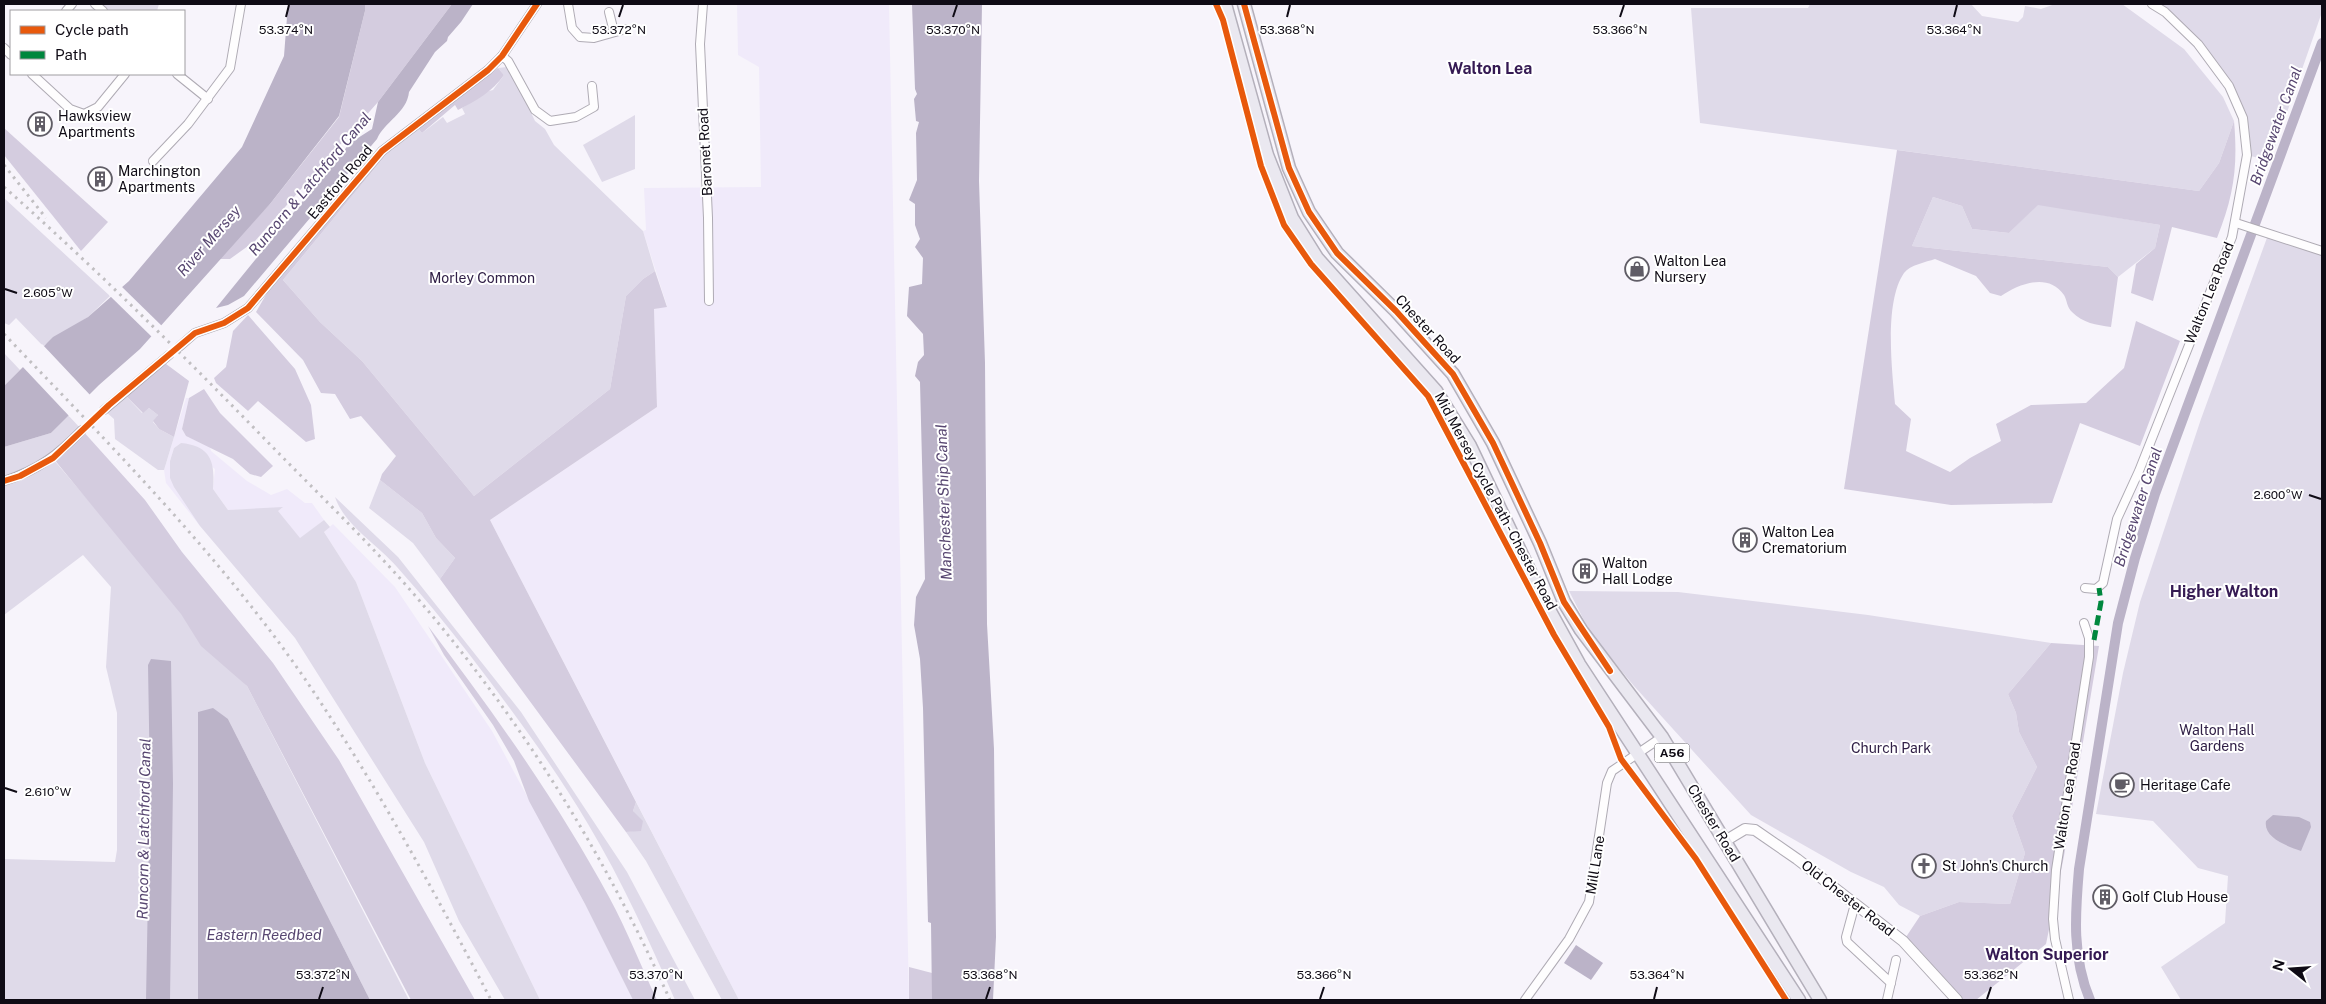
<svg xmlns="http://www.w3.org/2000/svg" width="2326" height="1004" font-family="'Public Sans',sans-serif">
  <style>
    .built { fill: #f0eafa }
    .green { fill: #dfdae9 }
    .forest { fill: #d4ccdf }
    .water { fill: #bbb3c8 }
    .pier { fill: #f7f4fb }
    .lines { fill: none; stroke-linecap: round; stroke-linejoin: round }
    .canal { stroke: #bbb3c8; stroke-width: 10 }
    .minor-tunnel { stroke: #d4d1d8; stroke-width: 8; stroke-dasharray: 8 4; stroke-linecap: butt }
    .minor-casing { stroke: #afabb4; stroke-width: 10 }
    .tertiary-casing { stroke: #afabb4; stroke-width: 12 }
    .trunk-casing { stroke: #b4b0bb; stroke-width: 15 }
    .minor { stroke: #fefdfe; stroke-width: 8 }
    .tertiary { stroke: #fefdfe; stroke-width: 10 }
    .trunk { stroke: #eae8f0; stroke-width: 12 }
    .rail { stroke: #c1bfc2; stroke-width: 3; stroke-dasharray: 2.5 5; stroke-linecap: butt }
    .quiet { stroke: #00873e; stroke-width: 5; stroke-dasharray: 10 5; stroke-linecap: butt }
    .cycleway-casing { stroke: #fff; stroke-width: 9 }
    .cycleway { stroke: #e8590c; stroke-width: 6 }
    .ticks { fill: none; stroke: #0f0b15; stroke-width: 2 }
    .labels { text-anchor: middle; stroke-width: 4; stroke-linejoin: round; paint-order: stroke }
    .shield { fill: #fff; stroke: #57545b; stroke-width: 1 }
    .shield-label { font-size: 12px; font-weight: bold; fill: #0f0b15 }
    .poi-label { font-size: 14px; fill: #0f0b15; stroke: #fff; text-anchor: start }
    .street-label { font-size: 14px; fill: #0f0b15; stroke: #fff }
    .park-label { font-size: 14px; fill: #312047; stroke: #fff }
    .water-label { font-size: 15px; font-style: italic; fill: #584771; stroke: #fff }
    .quarter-label { font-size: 16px; font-weight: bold; fill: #351a53; stroke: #fff }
    .ticks-label { font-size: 12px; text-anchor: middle; fill: #0f0b15; stroke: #fff; stroke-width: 4; stroke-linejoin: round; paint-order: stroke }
  </style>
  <rect width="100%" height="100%" fill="#f7f4fb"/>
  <g class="built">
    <polygon points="737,4 889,4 909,1000 739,1000 490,520 657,407 654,309 667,306 643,231 646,230 644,188 761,187 759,67 738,55"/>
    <polygon points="186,398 189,398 182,429 186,436 210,447 211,451 247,481 271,495 287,489 305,503 312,503 324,520 300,539 277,511 282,508 228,510 213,489 215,469 181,443 174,448 170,461 200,526 166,483 164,470"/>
    <polygon points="333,524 395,587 492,731 585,904 633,1000 540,1000 425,763 356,582 324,532"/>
  </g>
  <g class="green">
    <polygon points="95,4 159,4 157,11 104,11"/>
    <polygon points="1810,4 1971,4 1982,16 2018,22 2023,17 2025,6 2041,9 2055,4 2122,4 2184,49 2223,97 2234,121 2219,163 2199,191 1700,123 1691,8 1808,8"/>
    <polygon points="2152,4 2322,4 2322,12 2270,161 2247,155 2243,118 2215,65"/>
    <polygon points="507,67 511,71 535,121 545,129 554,145 643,231 655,271 643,279 626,296 610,389 474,496 362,361 320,322 283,280 385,156 417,127 422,133 443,117 447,123 465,114 462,108 485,92 493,90 504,75 498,68"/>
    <polygon points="635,115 635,169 602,182 583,145"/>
    <polygon points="1933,197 1962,206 1972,229 2009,233 2038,204 2160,225 2155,248 2118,277 2108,267 1912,246"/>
    <polygon points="4,198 110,296 88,317 43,346 16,318 9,325 4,323"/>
    <polygon points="2268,235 2322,254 2322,1000 2181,1000 2161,967 2225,923 2228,876 2198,868 2153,821 2096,814 2123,673 2140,602 2201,419"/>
    <polygon points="4,353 20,370 4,386"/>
    <polygon points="123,393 142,413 149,408 158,415 153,422 159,429 174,437 164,470 158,470 115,439 114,419 104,410"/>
    <polygon points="68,415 82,430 53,459 247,686 409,1000 370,1000 228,719 198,712 198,1000 4,1000 4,859 115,862 117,850 117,713 106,667 111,587 83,555 4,615 4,447 51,433"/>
    <path d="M181,443C212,446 215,463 213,489L228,510L283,507L278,511L300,538L324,520L330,527L324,532L356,582L425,763L540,1000H505L459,921L424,842L295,638L200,526L174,487L170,478V461L174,448Z"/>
    <polygon points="380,480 422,513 436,538 455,558 440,579 413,543 369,508"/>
    <path d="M335,497L398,557L521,712L627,872L695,1000H675C649,940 622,881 588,824C553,765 511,709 469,654C446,624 422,595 397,567C377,544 345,526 335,497Z"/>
    <polygon points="1569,591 1678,592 1868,615 2051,643 2008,694 2016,713 2019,732 2037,767 2012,816 2025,853 2010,904 1959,902 1920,916 1899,905 1884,887 1851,872 1751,815 1634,686 1591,634"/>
    <polygon points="636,802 739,1000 722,1000 646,861 626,832 641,830 633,811"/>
  </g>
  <g class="forest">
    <polygon points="365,4 452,4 378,102 255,241 230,259 218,259 270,204 339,117 365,11"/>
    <path d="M498,68L504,75C493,91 476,101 458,110L455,105L422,133L417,127L385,156L283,280L320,322L362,361L474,496L610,389L626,296L643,279L655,271L667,307L654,309L657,407L490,520L636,802L633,811L643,821L641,831L626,832L440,579L455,558L436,538L422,513L380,480L382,474L396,456L361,416L350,419L335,394L321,393L303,360L256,312L267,293L382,151Z"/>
    <path d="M2234,121C2238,166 2234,196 2217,238L2172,227L2153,301L2131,293L2136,264L2155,248L2160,225L2038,205L2009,233L1972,229L1962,206L1933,197L1912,246L2108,267L2118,277L2111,327C2096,325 2083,323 2072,312C2067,308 2067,300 2064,295C2048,272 2019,284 2001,296L1990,293L1976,276L1935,259C1926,262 1910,265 1904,273C1884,302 1892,370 1895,404L1911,419L1906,451L1950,472L1970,458L2001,441L1996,424L2031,405L2086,403L2124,368L2136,321L2180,341L2140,446L2080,423L2052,503L1951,505L1844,489L1897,150L2199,191L2219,163Z"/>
    <polygon points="4,128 108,222 81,251 4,155"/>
    <polygon points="248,315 295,369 311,405 315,439 306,442 258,401 248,411 216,383 214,378 226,367 233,331"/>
    <polygon points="162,361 189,381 174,437 159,429 153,421 158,415 149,408 143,413 123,393"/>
    <polygon points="204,389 220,413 273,466 261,477 250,474 233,459 186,436 182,429 189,398"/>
    <polygon points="82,430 145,500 182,552 273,663 339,760 475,1000 411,1000 247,686 201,646 181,614 53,458"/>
    <path d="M428,626C494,713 557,801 609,897C627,930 641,966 657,1000H633L585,904L529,801L514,761L493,725L444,655Z"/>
    <polygon points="2051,643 2099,646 2064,856 2046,944 1976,1000 1964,1000 1906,937 1920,916 1959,902 2010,904 2025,853 2012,816 2037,767 2019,732 2016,713 2008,694"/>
    <polygon points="909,967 932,973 932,1000 909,1000"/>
  </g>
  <g class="water">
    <polygon points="288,4 365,4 365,11 339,116 270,204 140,349 99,385 51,433 4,447 4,386 53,337 88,317 129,281 242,147 284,56"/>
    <path d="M452,4H473L461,22L448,37L447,41L435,52L409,92C407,113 384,122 377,139L244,296L228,305L216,308L350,143L372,129L378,102Z"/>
    <polygon points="912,4 982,4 979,181 985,363 987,624 994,749 996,937 993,1000 932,1000 931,923 928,922 923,708 920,659 914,625 916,597 925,579 920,382 915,376 918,362 924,355 923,334 907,316 909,287 922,284 923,258 915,247 920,239 915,225 915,204 909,200 917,180 916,133 919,122 916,121 914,99 917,94 915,89"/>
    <polygon points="151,659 171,661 173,784 170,1000 146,1000 150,784 148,665"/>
    <polygon points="213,708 228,719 370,1000 198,1000 198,712"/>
    <path d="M2273,815L2299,817L2310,822L2311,827L2301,851C2287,846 2263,838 2266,821Z"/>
    <polygon points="1576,945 1603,963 1591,980 1564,963"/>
  </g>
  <g class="pier">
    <polygon points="120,285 163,327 153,338 109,295"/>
    <polygon points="42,344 91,396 70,417 21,365"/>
  </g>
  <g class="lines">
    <path class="canal" d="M2090,1000C2072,957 2075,915 2079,869L2118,623L2135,558L2155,494L2322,43"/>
    <polyline class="minor-tunnel" points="82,430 104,410"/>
    <g class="minor-casing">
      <g id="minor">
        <polyline points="95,4 103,11"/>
        <polyline points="568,4 572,28 580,37 594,38 626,29"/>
        <polyline points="703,4 700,44 708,218 709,301"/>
        <polyline points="66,11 72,4"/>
        <polyline points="609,12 614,32"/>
        <polyline points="4,48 11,55"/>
        <polyline points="502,56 508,61 535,110 550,121 576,117 594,107 592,86"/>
        <polyline points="32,74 70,109 84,114 98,107 125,74"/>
        <polyline points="177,74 208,99"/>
        <polyline points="153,161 188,124 230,68 241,4"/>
        <polyline points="2236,223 2322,251"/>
        <polyline points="179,347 195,333 224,323 248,308 382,151 488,70 502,56 537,4"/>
        <polyline points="104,410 169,355"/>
        <path d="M4,481C38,470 58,455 82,430"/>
        <polyline points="2085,588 2096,589 2103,583 2117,519 2139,471 2232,237 2247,155 2243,118 2229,86 2198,44 2165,12 2152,4"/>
        <polyline points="1855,904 1846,937 1847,942 1891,983"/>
        <polyline points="1525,1000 1569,939 1589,902 1607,783 1612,771 1662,737"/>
        <polyline points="1887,1000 1896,960"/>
        <polyline points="2069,1000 2055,939 2053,919 2056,870 2089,657 2089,638 2084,623"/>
      </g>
    </g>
    <g class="tertiary-casing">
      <polyline id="tertiary" points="1725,841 1745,829 1755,830 1797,859 1903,941 1957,1000"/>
    </g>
    <g class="trunk-casing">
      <g id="trunk">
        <polyline points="1225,4 1267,155 1292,218 1317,258 1436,391 1470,446 1542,597 1579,664 1799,1000"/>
        <polyline points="1244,4 1289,168 1309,212 1337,253 1396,311 1453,374 1493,443 1540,543 1564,602 1581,630 1662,737 1820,1000"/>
      </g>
    </g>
    <use href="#minor" class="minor"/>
    <use href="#tertiary" class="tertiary"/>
    <use href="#trunk" class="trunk"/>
    <g class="rail">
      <polyline points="4,165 46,218"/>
      <path d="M4,187C92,265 175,347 257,431C306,482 358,531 405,584C515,709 602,849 670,1000"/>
      <path d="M4,334C109,444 218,553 305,679C375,782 434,891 491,1000"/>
    </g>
    <polyline class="quiet" points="2094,640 2101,602 2099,588"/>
    <g class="cycleway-casing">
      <g id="cycleway">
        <polyline points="1216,4 1223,20 1261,166 1284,225 1311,264 1428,396 1554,635 1609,727 1621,759 1696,859 1786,1000"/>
        <polyline points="1244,4 1289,168 1309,212 1337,253 1396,311 1453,374 1493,443 1540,543 1564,602 1610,671"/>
        <polyline points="4,481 20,476 53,458 109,405 195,333 224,323 248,308 382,151 488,70 502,56 537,4"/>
      </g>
    </g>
    <use href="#cycleway" class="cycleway"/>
  </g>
  <path class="ticks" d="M286,17L289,5M619,17L623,5M953,17L957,5M1287,17L1290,5M1620,17L1624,5M1954,17L1957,5M5,289L17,293M2309,495L2321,499M5,788L17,792M319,999L323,987M653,999L656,987M986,999L990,987M1320,999L1324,987M1654,999L1657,987M1987,999L1991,987"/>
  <defs>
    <g id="building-ring" transform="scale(1.25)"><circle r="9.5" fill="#fff" stroke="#605d66" stroke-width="1.5"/><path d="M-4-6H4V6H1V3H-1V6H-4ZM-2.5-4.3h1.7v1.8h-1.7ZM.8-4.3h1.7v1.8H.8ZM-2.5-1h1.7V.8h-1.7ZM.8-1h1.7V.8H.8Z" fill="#605d66"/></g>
    <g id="shop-ring" transform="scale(1.25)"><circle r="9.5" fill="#fff" stroke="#605d66" stroke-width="1.5"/><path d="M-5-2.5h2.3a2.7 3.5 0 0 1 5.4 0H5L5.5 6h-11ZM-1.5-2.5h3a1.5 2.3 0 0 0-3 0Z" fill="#605d66"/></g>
    <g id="cafe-ring" transform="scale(1.25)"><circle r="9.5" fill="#fff" stroke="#605d66" stroke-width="1.5"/><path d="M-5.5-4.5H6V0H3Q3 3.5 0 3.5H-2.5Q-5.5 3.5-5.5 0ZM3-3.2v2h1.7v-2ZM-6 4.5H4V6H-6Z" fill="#605d66"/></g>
    <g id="church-ring" transform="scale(1.25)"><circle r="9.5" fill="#fff" stroke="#605d66" stroke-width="1.5"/><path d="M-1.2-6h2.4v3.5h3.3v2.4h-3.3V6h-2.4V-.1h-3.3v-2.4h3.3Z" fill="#605d66"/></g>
  </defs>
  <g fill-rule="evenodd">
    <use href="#building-ring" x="40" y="124"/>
    <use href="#building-ring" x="100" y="179"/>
    <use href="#shop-ring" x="1637" y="269"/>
    <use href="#building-ring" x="1745" y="540"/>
    <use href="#building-ring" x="1585" y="571"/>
    <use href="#cafe-ring" x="2122" y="785"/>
    <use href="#church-ring" x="1924" y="866"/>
    <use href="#building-ring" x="2105" y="897"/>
  </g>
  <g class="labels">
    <rect class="shield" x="1654.5" y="743.5" width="35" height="19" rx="4"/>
    <g class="shield-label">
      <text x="1672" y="757">A56</text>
    </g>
    <g class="poi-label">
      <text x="58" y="121">Hawksview<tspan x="58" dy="16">Apartments</tspan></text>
      <text x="118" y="176">Marchington<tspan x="118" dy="16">Apartments</tspan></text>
      <text x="1654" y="266">Walton Lea<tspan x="1654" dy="16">Nursery</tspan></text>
      <text x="1762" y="537">Walton Lea<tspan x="1762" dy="16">Crematorium</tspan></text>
      <text x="1602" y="568">Walton<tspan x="1602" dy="16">Hall Lodge</tspan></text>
      <text x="2140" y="790">Heritage Cafe</text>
      <text x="1942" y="871">St John's Church</text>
      <text x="2122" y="902">Golf Club House</text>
    </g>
    <g class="street-label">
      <text transform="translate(705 152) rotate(-93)" y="5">Baronet Road</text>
      <text transform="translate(340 182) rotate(-50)" y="5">Eastford Road</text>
      <text transform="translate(2209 293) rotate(-68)" y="5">Walton Lea Road</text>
      <text transform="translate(1428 329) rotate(47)" y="5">Chester Road</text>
      <text transform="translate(1496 501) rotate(62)" y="5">Mid Mersey Cycle Path - Chester Road</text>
      <text transform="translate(2067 796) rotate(-81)" y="5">Walton Lea Road</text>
      <text transform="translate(1714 823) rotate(59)" y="5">Chester Road</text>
      <text transform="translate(1595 865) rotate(-81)" y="5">Mill Lane</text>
      <text transform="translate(1848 898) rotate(38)" y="5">Old Chester Road</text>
    </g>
    <g class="park-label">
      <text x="482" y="283">Morley Common</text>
      <text x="2217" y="735">Walton Hall<tspan x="2217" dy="16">Gardens</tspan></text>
      <text x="1891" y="753">Church Park</text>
    </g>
    <g class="water-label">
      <text transform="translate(2276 126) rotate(-70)" y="5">Bridgewater Canal</text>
      <text transform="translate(310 184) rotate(-50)" y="5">Runcorn &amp; Latchford Canal</text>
      <text transform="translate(209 241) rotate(-49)" y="5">River Mersey</text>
      <text transform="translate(944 502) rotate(-92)" y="5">Manchester Ship Canal</text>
      <text transform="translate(2138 507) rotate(-72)" y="5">Bridgewater Canal</text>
      <text transform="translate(144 829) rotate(-89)" y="5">Runcorn &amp; Latchford Canal</text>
      <text x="264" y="940">Eastern Reedbed</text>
    </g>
    <g class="quarter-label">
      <text x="1490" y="74">Walton Lea</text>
      <text x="2224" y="597">Higher Walton</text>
      <text x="2047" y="960">Walton Superior</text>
    </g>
  </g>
  <g class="ticks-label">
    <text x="286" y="34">53.374°N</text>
    <text x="619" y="34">53.372°N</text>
    <text x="953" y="34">53.370°N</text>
    <text x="1287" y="34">53.368°N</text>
    <text x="1620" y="34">53.366°N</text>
    <text x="1954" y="34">53.364°N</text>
    <text x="48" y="297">2.605°W</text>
    <text x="2278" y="499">2.600°W</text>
    <text x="48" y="796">2.610°W</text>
    <text x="323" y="979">53.372°N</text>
    <text x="656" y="979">53.370°N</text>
    <text x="990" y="979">53.368°N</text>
    <text x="1324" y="979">53.366°N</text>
    <text x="1657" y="979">53.364°N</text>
    <text x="1991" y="979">53.362°N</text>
  </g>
  <rect width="2326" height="1004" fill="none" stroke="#0f0b15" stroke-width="10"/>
  <rect x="10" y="10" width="175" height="65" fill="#ffffff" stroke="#9f9da1"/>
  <rect x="20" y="26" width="25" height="8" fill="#e8590c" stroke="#9f9da1"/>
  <text x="55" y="35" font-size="15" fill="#0f0b15">Cycle path</text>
  <rect x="20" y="51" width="25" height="8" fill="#00873e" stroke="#9f9da1"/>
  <text x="55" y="60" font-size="15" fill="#0f0b15">Path</text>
  <g transform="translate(2291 969) rotate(287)" stroke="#ffffff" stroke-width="4" paint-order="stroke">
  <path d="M0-4L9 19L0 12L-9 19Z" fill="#0f0b15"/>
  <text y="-8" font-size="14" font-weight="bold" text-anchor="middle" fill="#0f0b15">N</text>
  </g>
</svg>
